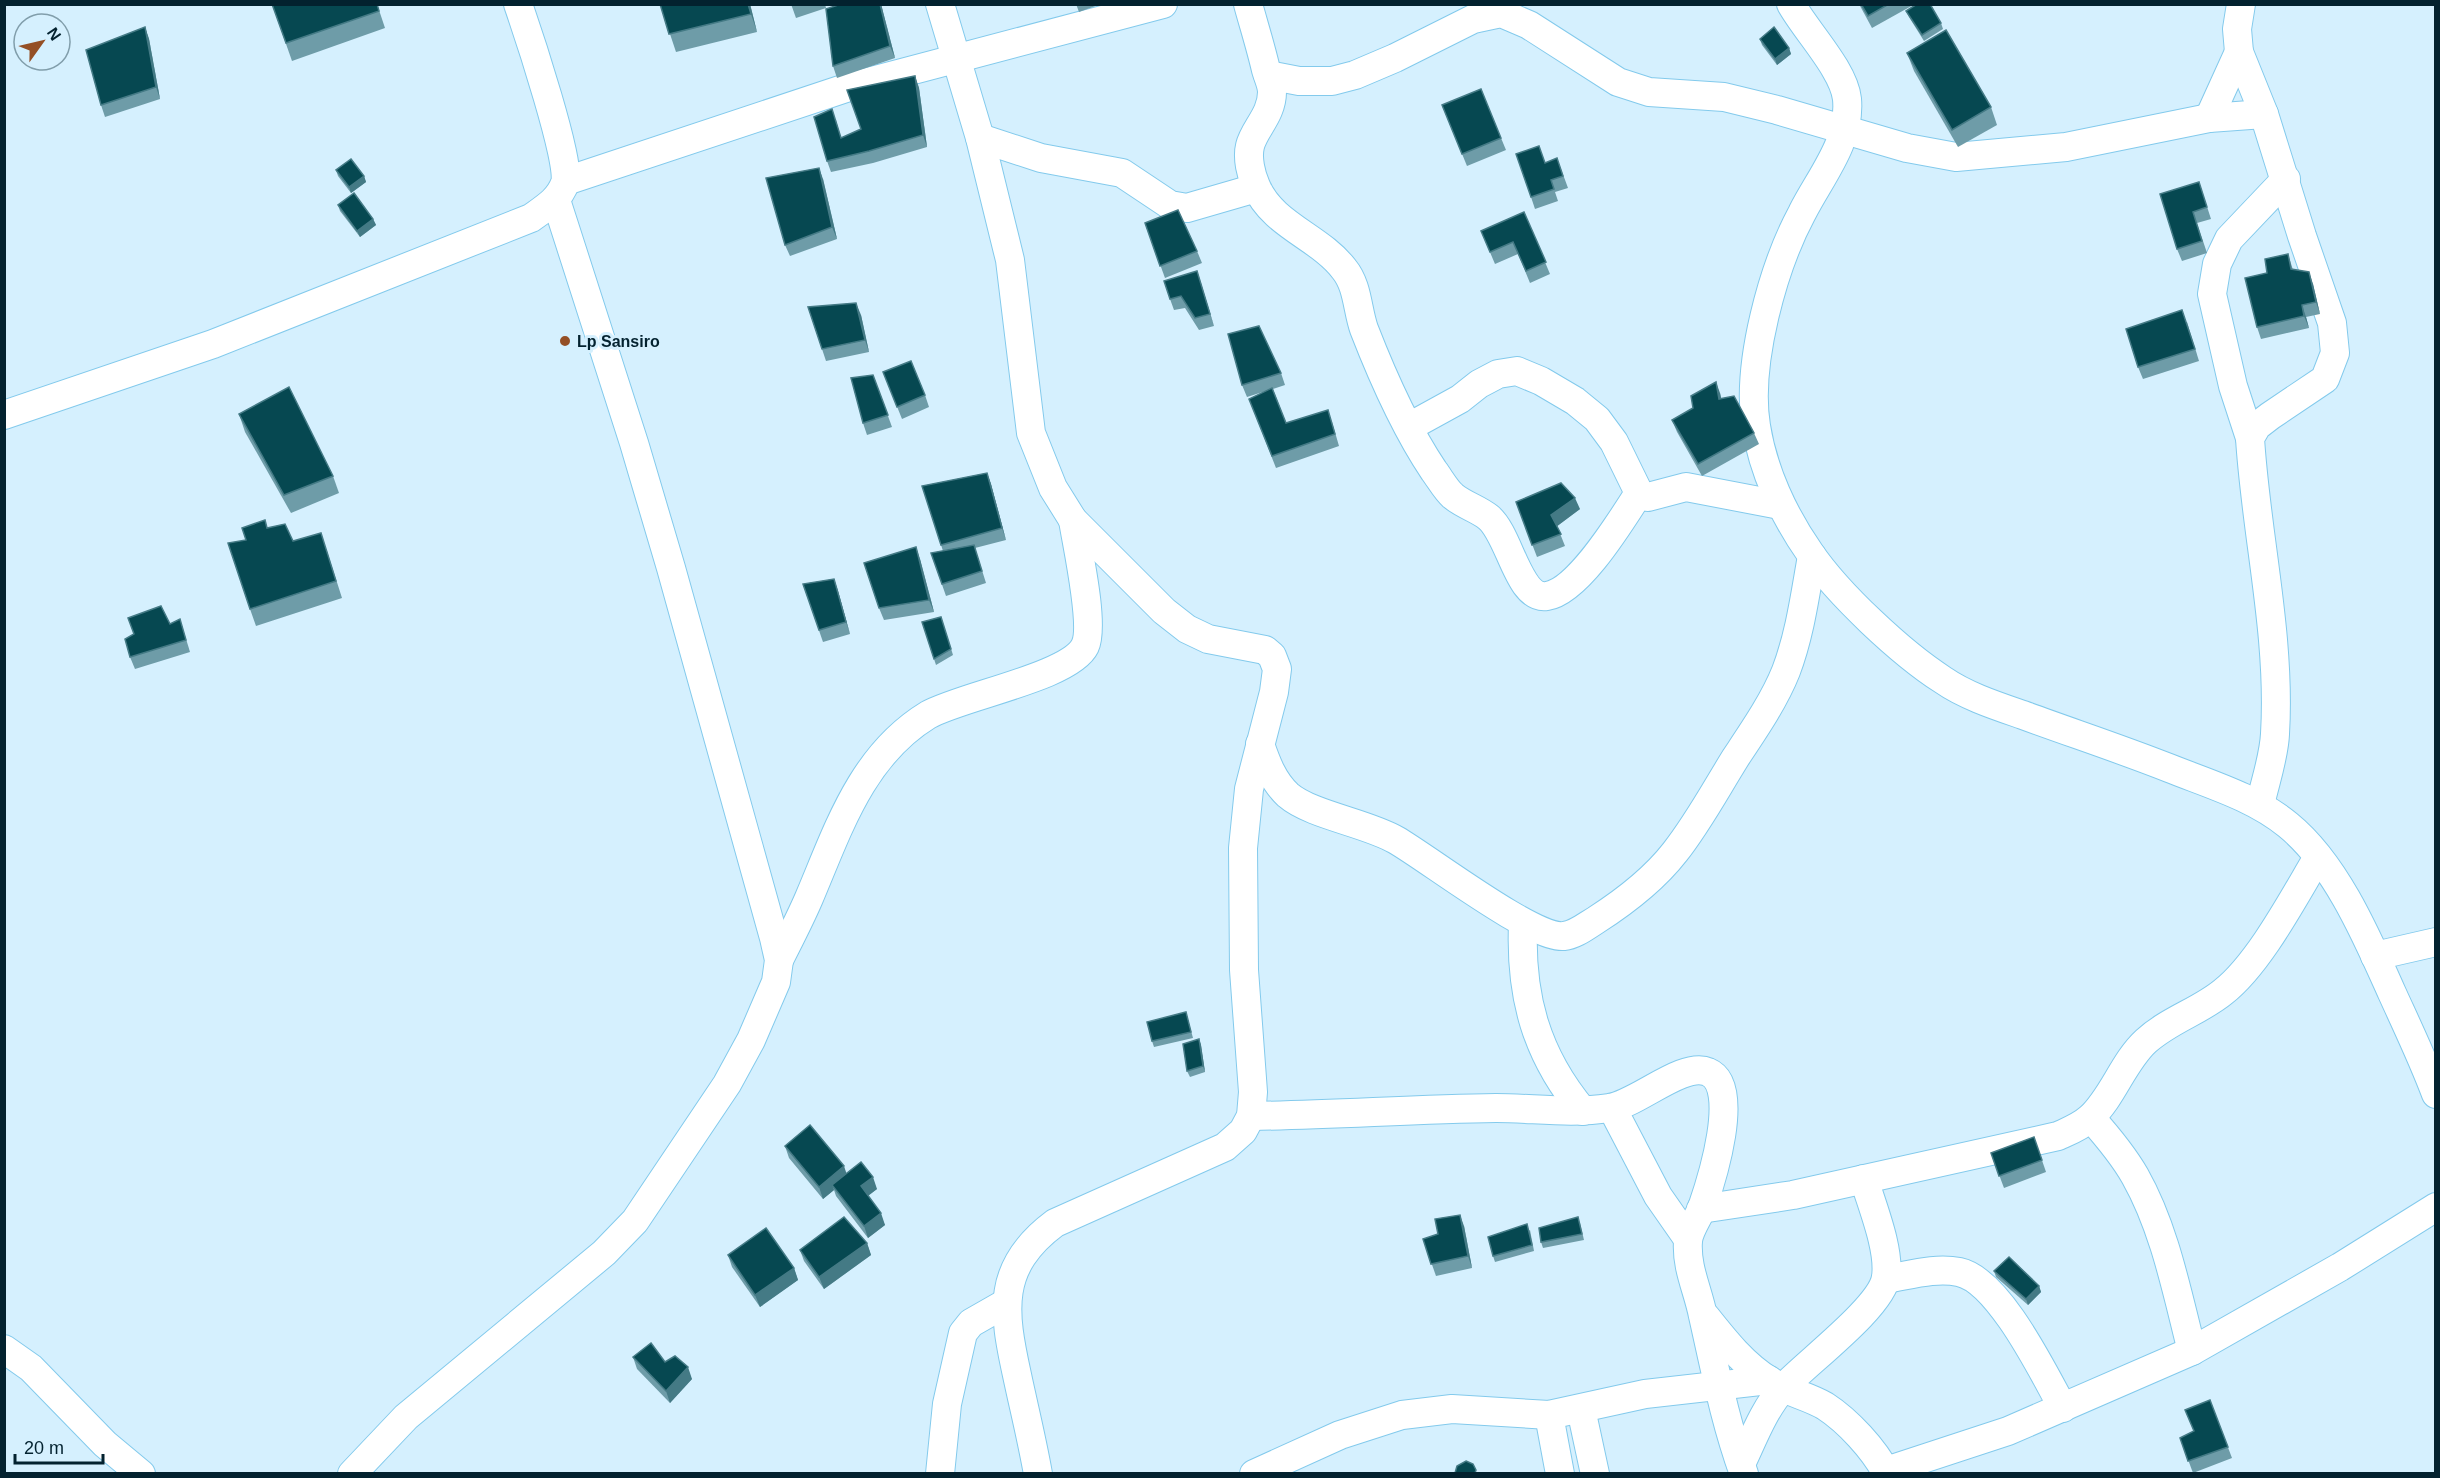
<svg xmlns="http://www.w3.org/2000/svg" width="2440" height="1478" font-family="Arial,sans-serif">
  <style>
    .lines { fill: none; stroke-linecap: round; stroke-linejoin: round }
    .minor-casing { stroke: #83caec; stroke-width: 30 }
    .minor { stroke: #fff; stroke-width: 28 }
    .wall { fill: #6e9ca8 }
    .shaded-wall { fill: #447a85 }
    .building { fill: #064851; stroke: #447a85; stroke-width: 1.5 }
    .poi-dot { fill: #944f25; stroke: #d5f0fe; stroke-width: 2 }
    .labels { text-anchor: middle; stroke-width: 6; stroke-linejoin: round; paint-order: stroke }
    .poi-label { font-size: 16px; font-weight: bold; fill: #03222f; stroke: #d5f0fe; text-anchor: start }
  </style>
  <rect width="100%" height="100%" fill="#d5f0fe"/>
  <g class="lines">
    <g class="minor-casing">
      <g id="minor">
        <path d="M940,4L980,138L1010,260L1031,433L1053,488L1073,520L1164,611L1187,629L1208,639L1265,650L1272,656L1277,669L1274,692L1249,789L1243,848L1244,970L1253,1092L1251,1116L1243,1131L1225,1147L1055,1223C996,1267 1003,1311 1017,1375C1024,1408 1032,1440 1038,1474"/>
        <path d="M1248,4C1254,26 1261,48 1266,70C1268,77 1272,85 1272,92C1272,115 1254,129 1250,146C1247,158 1251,175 1256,186C1272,225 1320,237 1344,269C1358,286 1357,309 1364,329C1383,378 1405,428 1434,471C1440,479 1446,490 1453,496C1464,505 1478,509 1488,517C1510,534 1518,601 1547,596C1579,591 1622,519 1639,493"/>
        <path d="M1791,4C1806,31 1844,70 1847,99C1851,142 1820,177 1802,213C1773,267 1746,364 1756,426C1763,471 1784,516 1810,553C1838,594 1901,653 1943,680C1966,696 1997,706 2023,715C2072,733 2121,749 2169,768C2209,784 2254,797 2288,825C2336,864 2367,937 2392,993C2407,1026 2423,1059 2436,1094"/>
        <path d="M2241,4L2237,29L2239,52L2264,114L2302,236L2332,323L2335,353L2325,379L2270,416L2257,426L2250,438C2256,536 2281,634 2275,734C2274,757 2265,782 2260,805"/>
        <polyline points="1268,75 1299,81 1332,81 1355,75 1395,58 1473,19 1501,13 1529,25 1618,82 1649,92 1724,97 1777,110 1907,148 1956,157 2066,147 2209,118 2264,114"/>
        <polyline points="2209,118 2239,52"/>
        <polyline points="980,138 1041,158 1122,173 1170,205 1187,208 1256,188"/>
        <polyline points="566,181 849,87 1163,4"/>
        <path d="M4,415L213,344L531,218C545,208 559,200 565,183C572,165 527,30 518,4"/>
        <polyline points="1409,427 1460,399 1479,384 1498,374 1517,371 1541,381 1575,401 1597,419 1614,442 1639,493 1648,497 1686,487 1780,505"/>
        <polyline points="2250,438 2233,386 2212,294 2217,264 2229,239 2286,179"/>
        <path d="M1260,744C1266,762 1273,781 1288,795C1311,815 1367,823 1396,840C1429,859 1534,940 1564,936C1575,935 1586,926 1596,920C1624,902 1654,879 1675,852C1698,823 1716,789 1736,757C1754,730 1774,701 1786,671C1800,634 1805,595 1812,556"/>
        <path d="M1523,924C1520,996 1536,1055 1583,1111"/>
        <polyline points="2375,956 2436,942"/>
        <path d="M779,960C789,940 800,919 809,898C838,830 861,756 928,715C961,696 1070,677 1085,646C1095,625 1077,546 1073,520"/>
        <polyline points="1612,1108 1658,1196 1688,1239"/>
        <path d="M1251,1116C1333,1115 1414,1109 1496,1108C1533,1108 1571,1114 1609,1108C1636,1105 1683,1061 1708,1072C1742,1086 1711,1182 1702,1208C1698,1218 1689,1230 1688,1241C1686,1268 1698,1290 1703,1316C1715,1369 1725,1422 1744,1474"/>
        <path d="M2091,1118C2107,1136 2123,1155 2135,1176C2165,1229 2177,1293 2192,1351"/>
        <path d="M1701,1209L1793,1195L2058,1136C2069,1131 2080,1127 2090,1118C2113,1097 2123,1062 2146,1041C2169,1020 2200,1011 2223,992C2259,964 2294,897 2318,857"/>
        <path d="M1886,1279C1910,1275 1936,1267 1959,1272C1999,1280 2044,1374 2063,1408"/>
        <path d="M1706,1317C1725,1341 1744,1365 1770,1381C1787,1392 1808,1396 1825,1406C1848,1421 1874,1449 1887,1474"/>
        <polyline points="4,1349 31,1368 105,1444 141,1474"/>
        <polyline points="1581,1409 1595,1474"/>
        <polyline points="1549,1415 1560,1474"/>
        <path d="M1741,1464C1753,1439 1764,1409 1783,1388C1806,1363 1882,1307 1886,1277C1890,1249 1872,1206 1864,1179"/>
        <polyline points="1886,1471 2008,1431 2192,1351 2340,1267 2436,1207"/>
        <polyline points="352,1474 406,1417 604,1253 635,1221 727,1084 751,1040 776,982 779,960 774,938 671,568 634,443 556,200"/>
        <polyline points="940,1474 947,1404 963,1333 971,1323 1006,1303"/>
        <polyline points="1254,1474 1340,1435 1402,1415 1452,1409 1549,1415 1645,1394 1769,1380"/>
      </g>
    </g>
    <use href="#minor" class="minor"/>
  </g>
  <g class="wall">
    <polygon points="272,4 377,4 385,28 292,61"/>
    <polygon points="660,4 750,4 757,32 676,52"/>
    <polygon points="791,4 825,4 826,8 796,18"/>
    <polygon points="841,4 881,4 895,58 837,78 833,66"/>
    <polygon points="1076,4 1101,4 1079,12"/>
    <polygon points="1859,4 1915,4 1872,28"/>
    <polygon points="1906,11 1941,23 1943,29 1924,41 1909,17"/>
    <polygon points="145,27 149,39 160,99 105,117 101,105"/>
    <polygon points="1760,39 1789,48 1791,54 1777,65 1762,45"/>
    <polygon points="1907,53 1991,107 1997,125 1958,147 1914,71"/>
    <polygon points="915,76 919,88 927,147 873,163 831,172 827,161 836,120 841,138 861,129"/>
    <polygon points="1442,105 1501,138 1506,150 1467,166"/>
    <polygon points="1557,158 1568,188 1555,192 1558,201 1535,209 1531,197 1545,163"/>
    <polygon points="336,170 364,176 366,182 351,193 338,176"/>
    <polygon points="823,179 837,239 790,256 785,245"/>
    <polygon points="2199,182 2211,219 2197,223 2207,253 2182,261 2177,249"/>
    <polygon points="338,205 373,219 376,225 360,237 340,211"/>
    <polygon points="1524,212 1550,274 1530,283 1518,254 1495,264 1481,231"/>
    <polygon points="1145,223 1197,251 1202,263 1165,278"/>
    <polygon points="2288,254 2293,270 2313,284 2320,314 2306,317 2309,328 2261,339 2257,327 2267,273"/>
    <polygon points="1197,271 1214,326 1199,330 1185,308 1174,310 1170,299"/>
    <polygon points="861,315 869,352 826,361 822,349"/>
    <polygon points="2187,322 2199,361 2143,379 2138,367"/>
    <polygon points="1281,373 1285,385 1273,389 1286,423 1332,422 1339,446 1276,468 1249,399 1269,390 1247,397 1242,385"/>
    <polygon points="873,375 892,427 867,435 863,423"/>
    <polygon points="888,384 925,395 929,407 902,419"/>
    <polygon points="1720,393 1721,399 1754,433 1759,444 1702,476 1677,432 1672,420"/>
    <polygon points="239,414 333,476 339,493 291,513 245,432"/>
    <polygon points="987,473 991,484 1006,540 975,548 986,583 946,596 931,553 943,551 922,486"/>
    <polygon points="1516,502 1580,509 1557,526 1565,546 1537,557"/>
    <polygon points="268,528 293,541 327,551 342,598 256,626 250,609"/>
    <polygon points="920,559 934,612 884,620 879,608"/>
    <polygon points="834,579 838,591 850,634 823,642 803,584"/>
    <polygon points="941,617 953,655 936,665 922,622"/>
    <polygon points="180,619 190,652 135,669 130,657 170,624"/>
    <polygon points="1186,1012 1193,1038 1154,1047 1152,1041"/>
    <polygon points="1199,1039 1201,1045 1205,1072 1190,1077 1187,1071"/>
    <polygon points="2034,1137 2046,1172 2004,1188 1991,1153"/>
    <polygon points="785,1146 846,1173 877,1189 868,1196 885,1225 868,1238 836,1196 834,1190 823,1199 789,1158"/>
    <polygon points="1580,1223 1584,1240 1543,1248 1541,1242"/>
    <polygon points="1464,1226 1472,1268 1436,1276 1423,1239"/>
    <polygon points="1530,1230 1534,1251 1495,1262 1493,1256"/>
    <polygon points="867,1243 871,1255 824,1289 804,1261 800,1250"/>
    <polygon points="728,1255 794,1268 798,1280 760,1307 732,1267"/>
    <polygon points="1994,1271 2039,1286 2041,1292 2028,1305 1996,1277"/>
    <polygon points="633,1357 665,1362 692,1379 670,1403 637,1369"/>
    <polygon points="2210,1400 2232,1458 2193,1473 2180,1438 2194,1432"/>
  </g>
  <g class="shaded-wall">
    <polygon points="748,4 750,4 757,32 751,14"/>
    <polygon points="880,4 881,4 895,58 890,46"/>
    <polygon points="145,27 149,39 160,99 156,87"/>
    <polygon points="1789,48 1791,54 1777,65 1775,59"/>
    <polygon points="915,76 919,88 927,147 923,135"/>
    <polygon points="819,168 823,179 837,239 832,227"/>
    <polygon points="364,176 366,182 351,193 349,187"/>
    <polygon points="373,219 376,225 360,237 357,231"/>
    <polygon points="1197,271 1201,283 1214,326 1210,314"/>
    <polygon points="2309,272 2313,284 2320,314 2316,302"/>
    <polygon points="856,303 861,315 869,352 865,340"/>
    <polygon points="2302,305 2306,317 2309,328 2304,316"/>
    <polygon points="1716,382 1720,393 1724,411 1719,399"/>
    <polygon points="987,473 991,484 1006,540 1002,528"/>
    <polygon points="1575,498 1580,509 1556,527 1551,515"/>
    <polygon points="916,547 920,559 934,612 929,600"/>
    <polygon points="834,579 838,591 850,634 846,622"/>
    <polygon points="1199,1039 1201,1045 1205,1072 1203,1066"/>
    <polygon points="844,1166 848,1178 832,1185 834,1190 823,1199 819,1187"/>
    <polygon points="873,1177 877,1189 865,1198 861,1186"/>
    <polygon points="881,1213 885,1225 868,1238 864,1226"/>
    <polygon points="1460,1215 1464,1226 1472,1268 1468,1256"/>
    <polygon points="867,1243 871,1255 824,1289 819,1277"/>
    <polygon points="794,1268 798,1280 760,1307 755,1295"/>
    <polygon points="2039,1286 2041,1292 2028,1305 2026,1299"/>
    <polygon points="688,1367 692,1379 670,1403 666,1391"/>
  </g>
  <g class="building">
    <polygon points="272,4 377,4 379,11 286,43"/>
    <polygon points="660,4 748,4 751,14 669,34"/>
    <polygon points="841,4 880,4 890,46 833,66 826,9"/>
    <polygon points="1861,4 1889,4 1868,16"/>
    <polygon points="1917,4 1930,4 1941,23 1922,35 1906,11"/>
    <polygon points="145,27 156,87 101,105 86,50"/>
    <polygon points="1774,27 1789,48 1775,59 1760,39"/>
    <polygon points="1946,30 1991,107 1952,130 1907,53"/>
    <polygon points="915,76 923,135 869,151 827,161 814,117 832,109 841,138 861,129 847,90"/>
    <polygon points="1481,89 1501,138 1462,154 1442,105"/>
    <polygon points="1539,146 1545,163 1557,158 1563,176 1551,180 1554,189 1531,197 1516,154"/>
    <polygon points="351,159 364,176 349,187 336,170"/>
    <polygon points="819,168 832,227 785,245 766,178"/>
    <polygon points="2199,182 2207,207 2193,212 2202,241 2177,249 2160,194"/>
    <polygon points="354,193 373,219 357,231 338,205"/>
    <polygon points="1178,210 1197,251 1160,266 1145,223"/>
    <polygon points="1524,212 1546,262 1526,271 1513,242 1490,252 1481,231"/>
    <polygon points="2288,254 2291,269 2309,272 2316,302 2302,305 2304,316 2257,327 2245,278 2267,273 2265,259"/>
    <polygon points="1197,271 1210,314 1195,318 1181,296 1170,299 1164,281"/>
    <polygon points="856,303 865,340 822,349 808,307"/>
    <polygon points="2182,310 2195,349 2138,367 2126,329"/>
    <polygon points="1259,326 1281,373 1242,385 1228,334"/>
    <polygon points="911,361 925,395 897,407 883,372"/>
    <polygon points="873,375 888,415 863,423 851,378"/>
    <polygon points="1716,382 1719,399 1734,396 1754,433 1698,464 1672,420 1693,408 1691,396"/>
    <polygon points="289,387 333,476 284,495 239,414"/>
    <polygon points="1272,388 1286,423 1328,410 1335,434 1272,456 1249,399"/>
    <polygon points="987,473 1002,528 941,545 922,486"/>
    <polygon points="1561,483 1575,498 1551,515 1561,534 1532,545 1516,502"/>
    <polygon points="265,520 267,528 285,524 293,541 321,533 336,581 250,609 228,543 246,540 242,528"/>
    <polygon points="974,545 982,571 942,584 931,553"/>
    <polygon points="916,547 929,600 879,608 864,563"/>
    <polygon points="834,579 846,622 819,630 803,584"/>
    <polygon points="161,606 170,624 180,619 186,640 130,657 125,639 134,634 128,618"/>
    <polygon points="941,617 951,649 934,659 922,622"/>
    <polygon points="1186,1012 1191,1032 1152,1041 1147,1022"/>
    <polygon points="1199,1039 1203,1066 1187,1071 1183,1044"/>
    <polygon points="810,1125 844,1166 819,1187 785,1146"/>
    <polygon points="2034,1137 2042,1160 1999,1176 1991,1153"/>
    <polygon points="861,1162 873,1177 861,1186 881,1213 864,1226 832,1185"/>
    <polygon points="1460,1215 1468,1256 1431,1264 1423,1239 1438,1234 1435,1219"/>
    <polygon points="844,1217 867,1243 819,1277 800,1250"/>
    <polygon points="1578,1217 1582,1234 1541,1242 1539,1228"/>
    <polygon points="1527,1224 1532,1245 1493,1256 1488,1237"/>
    <polygon points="766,1228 794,1268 755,1295 728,1255"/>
    <polygon points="2009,1257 2039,1286 2026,1299 1994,1271"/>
    <polygon points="651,1343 665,1362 675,1356 688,1367 666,1391 633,1357"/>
    <polygon points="2210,1400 2228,1447 2188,1461 2180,1438 2194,1431 2185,1410"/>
    <polygon points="1466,1461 1473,1464 1476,1470 1475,1473 1455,1473 1457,1466"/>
  </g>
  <circle class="poi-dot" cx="565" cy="341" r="6"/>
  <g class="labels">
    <g class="poi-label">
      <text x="577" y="347">Lp Sansiro</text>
    </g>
  </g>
  <rect width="2440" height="1478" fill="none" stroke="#03222f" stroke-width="12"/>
  <g transform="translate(42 42) rotate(56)"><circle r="28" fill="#d5f0fe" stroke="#819eab" stroke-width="1.5"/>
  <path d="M0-4.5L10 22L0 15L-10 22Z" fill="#944f25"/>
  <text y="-9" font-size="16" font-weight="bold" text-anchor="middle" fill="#03222f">N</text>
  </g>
  <path d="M15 1454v9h88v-9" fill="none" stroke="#03222f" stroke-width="3"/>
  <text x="24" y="1454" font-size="18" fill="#03222f" stroke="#d5f0fe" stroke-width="4.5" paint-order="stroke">20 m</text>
</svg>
